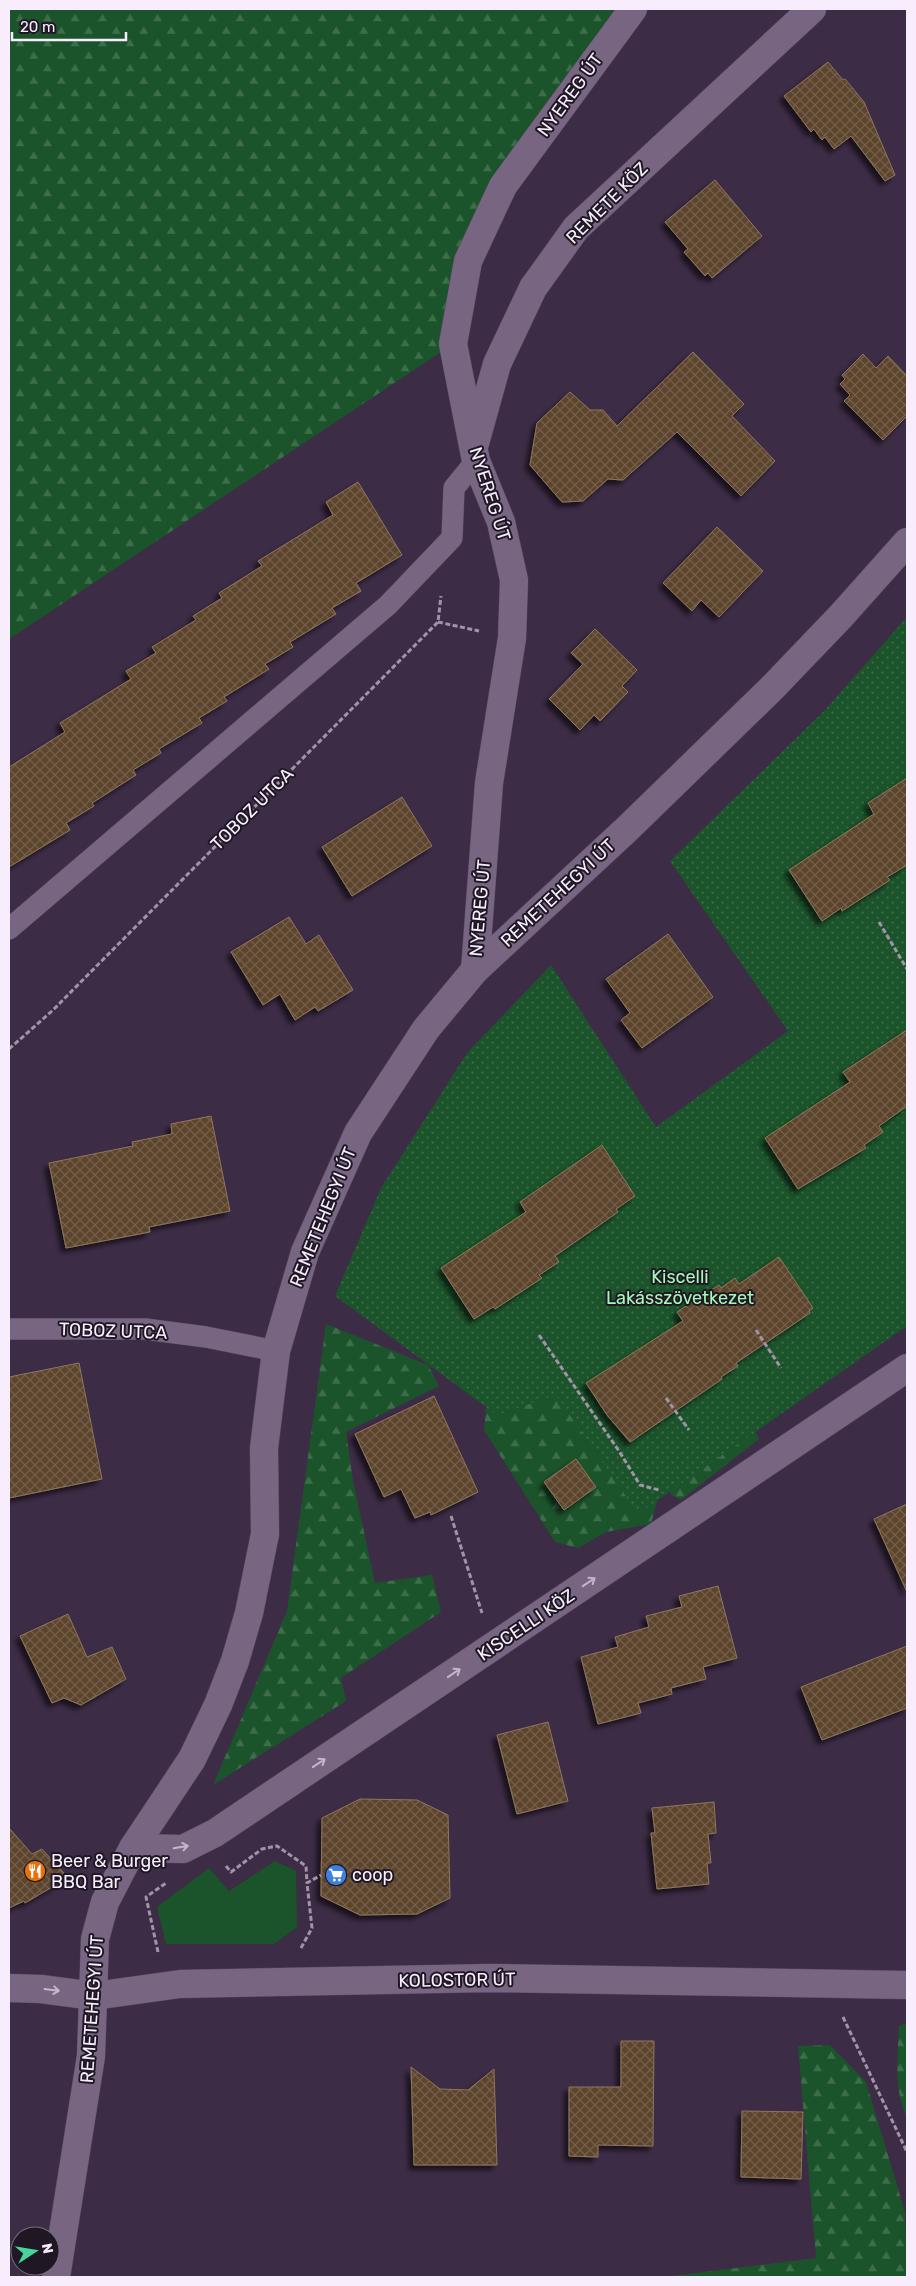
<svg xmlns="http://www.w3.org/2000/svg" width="916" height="2286" font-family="Rubik,sans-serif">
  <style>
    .grass { fill: #1b542b }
    .forest { fill: url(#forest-firs) }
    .park { fill: url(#park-dots) }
    .building { fill: url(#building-cross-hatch); stroke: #8f765c; filter: url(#shadow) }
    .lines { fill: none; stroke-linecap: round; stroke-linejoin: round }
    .lane-casing { stroke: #56485e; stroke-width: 22 }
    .street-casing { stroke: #56485e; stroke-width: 29 }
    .path { stroke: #a193a8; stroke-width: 3; stroke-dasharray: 5 2.5; stroke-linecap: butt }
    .lane { stroke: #776582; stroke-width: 21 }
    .street { stroke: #776582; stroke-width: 28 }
    .oneway { stroke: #c4b7cc }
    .labels { text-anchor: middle; stroke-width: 4; stroke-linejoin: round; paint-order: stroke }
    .street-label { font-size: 18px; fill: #f7edfd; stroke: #1f1824 }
    .park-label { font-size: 18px; fill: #a5f7b4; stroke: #1f1824 }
    .poi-label { font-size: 18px; fill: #f7edfd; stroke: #1f1824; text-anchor: start }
  </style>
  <defs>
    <pattern id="forest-firs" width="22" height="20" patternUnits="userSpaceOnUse" patternTransform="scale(1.25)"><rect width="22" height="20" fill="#1b542b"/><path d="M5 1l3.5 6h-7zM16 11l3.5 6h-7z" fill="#3d6d4b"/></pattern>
    <pattern id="park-dots" width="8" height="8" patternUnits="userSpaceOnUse" patternTransform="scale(1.25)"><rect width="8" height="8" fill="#1b542b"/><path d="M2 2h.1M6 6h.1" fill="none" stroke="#3d6d4b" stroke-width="1.8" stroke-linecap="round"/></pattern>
    <pattern id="building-cross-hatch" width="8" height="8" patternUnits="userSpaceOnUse" patternTransform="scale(1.25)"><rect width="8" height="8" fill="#5b442b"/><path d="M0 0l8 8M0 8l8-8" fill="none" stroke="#735f4b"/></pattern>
    <filter id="shadow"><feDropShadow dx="-4.5" dy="4.5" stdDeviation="2.5" flood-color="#0009"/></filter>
  </defs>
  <rect width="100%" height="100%" fill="#3d2c46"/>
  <polygon class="grass" points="275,1861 296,1871 297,1927 274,1944 166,1944 157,1907 209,1868 229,1891"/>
  <g class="forest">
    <polygon points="9,9 633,9 503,186 453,344 9,639"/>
    <polygon points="326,1324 428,1365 439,1386 346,1432 353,1481 375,1583 432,1575 441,1612 341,1678 346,1701 213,1785 287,1611"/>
    <polygon points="549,1368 647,1475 657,1501 651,1524 606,1532 578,1548 555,1542 484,1430 487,1400"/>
    <polygon points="751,1423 759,1439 681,1500 672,1495 664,1483"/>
    <path d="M907,2023V2118C893,2089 898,2056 899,2026Z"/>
    <polygon points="830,2045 866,2082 905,2212 907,2277 664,2277 816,2258 798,2046"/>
  </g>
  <polygon class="park" points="907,617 907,1326 638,1514 556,1395 497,1415 335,1296 381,1188 467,1053 551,965 656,1127 788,1031 670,861 825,710"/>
  <g class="building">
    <polygon points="828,62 843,80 845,79 864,102 895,175 885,181 851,136 834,149 825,137 822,140 814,129 811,132 784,96"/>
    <polygon points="715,180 762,236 712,278 708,273 705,276 684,252 688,249 665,222"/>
    <polygon points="693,352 744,404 732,416 775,461 741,496 677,432 623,480 608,479 583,501 562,502 530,465 537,423 570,392 590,410 603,410 617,426"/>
    <polygon points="863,354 876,368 888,356 907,376 907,416 883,440 844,401 850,395 840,384 845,379 842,375"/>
    <polygon points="358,482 402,555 356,583 361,591 332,608 336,614 290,642 293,647 265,664 269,669 224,697 227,701 199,718 202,723 159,749 161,753 133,770 136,775 92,803 94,806 66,823 70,830 9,867 9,767 65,732 60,723 131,679 126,671 156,653 152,647 196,620 193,616 222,598 219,593 262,566 258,561 333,515 326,502"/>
    <polygon points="717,527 763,571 719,617 701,600 692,611 663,583"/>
    <polygon points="595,629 637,670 622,686 628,692 600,721 594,715 580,730 549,699 583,664 571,653"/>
    <polygon points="907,778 907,865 887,877 890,880 842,911 841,908 822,921 789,870 874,814 868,803"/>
    <polygon points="402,797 432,846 352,896 322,847"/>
    <polygon points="289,917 306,944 319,935 353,990 318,1011 315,1007 295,1020 280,994 263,1005 231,952"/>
    <polygon points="668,934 713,997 642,1048 621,1020 630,1013 606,979"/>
    <polygon points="907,1030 907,1106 879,1126 883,1132 864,1145 866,1148 798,1189 765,1138 850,1082 843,1072"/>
    <polygon points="211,1116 230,1211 149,1227 150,1232 66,1248 49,1163 133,1146 132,1142 172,1134 171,1124"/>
    <polygon points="602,1145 635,1196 616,1209 618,1212 555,1256 559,1262 539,1275 542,1278 495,1309 493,1307 474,1319 441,1268 526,1212 520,1202"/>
    <polygon points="779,1257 813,1308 809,1311 810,1313 736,1363 738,1366 721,1377 722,1379 630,1442 607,1415 586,1383 683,1321 677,1312 719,1285 721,1288 735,1278 739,1284"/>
    <polygon points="79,1363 102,1479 9,1498 9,1377"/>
    <polygon points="434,1396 478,1492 431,1515 430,1512 415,1518 401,1489 384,1497 355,1434"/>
    <polygon points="576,1459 596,1487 564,1510 544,1482"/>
    <polygon points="907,1504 907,1592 874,1519"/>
    <polygon points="718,1586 737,1658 703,1667 706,1679 671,1688 672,1694 638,1703 641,1713 598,1724 581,1657 618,1647 615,1637 649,1627 646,1616 682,1607 679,1596"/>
    <polygon points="68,1614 87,1657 112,1647 126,1679 81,1705 64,1698 52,1703 20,1636"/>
    <polygon points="907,1646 907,1708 822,1740 801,1687"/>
    <polygon points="548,1722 568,1801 517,1814 497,1735"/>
    <polygon points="360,1799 417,1800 448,1815 450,1898 417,1914 360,1915 321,1896 322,1818"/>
    <polygon points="714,1802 716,1833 708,1834 711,1863 707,1863 709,1884 657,1889 651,1833 655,1833 652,1808"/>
    <polygon points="9,1828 32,1854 42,1849 64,1873 57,1879 59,1883 25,1903 24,1901 9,1908"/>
    <polygon points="621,2041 654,2041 653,2146 598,2145 598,2157 569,2156 569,2087 621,2087"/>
    <polygon points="411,2067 440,2089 468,2090 494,2069 497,2165 414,2165"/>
    <polygon points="742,2111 803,2112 801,2179 741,2177"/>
  </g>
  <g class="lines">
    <g class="lane-casing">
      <g id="lane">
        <polyline points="9,929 388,605 452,538 454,488 476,461"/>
        <polyline points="9,1329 145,1329 206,1337 276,1351"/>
      </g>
    </g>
    <g class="street-casing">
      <g id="street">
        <polyline points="475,443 497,364 533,288 576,228 812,9"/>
        <polyline points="475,970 489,783 512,638 514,580 501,522 476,461 453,344 468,261 503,186 633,9"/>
        <polyline points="133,1848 183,1849 215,1833 907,1368"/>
        <polyline points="9,1988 41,1989 94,1996 180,1984 490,1978 907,1985"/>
        <polyline points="56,2277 91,2056 95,1939 105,1902 133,1848 192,1759 218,1705 235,1661 249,1613 265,1534 264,1448 276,1351 305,1252 358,1133 426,1029 475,970 627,829 771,689 841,616 907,542"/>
      </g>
    </g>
    <g class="path">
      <polyline points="438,622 479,631"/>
      <polyline points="879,922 907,969"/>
      <polyline points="9,1049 52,1011 438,622 441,596"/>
      <polyline points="756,1330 781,1368"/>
      <polyline points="539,1335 619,1451 640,1485 659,1490"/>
      <polyline points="666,1398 689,1430"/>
      <polyline points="451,1516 482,1613"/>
      <polyline points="226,1866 231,1872 262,1849 277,1846 306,1866 307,1883"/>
      <polyline points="301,1948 312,1928 307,1883 321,1875"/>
      <polyline points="158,1952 146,1897 166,1883"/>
      <polyline points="843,2017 907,2152"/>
    </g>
    <use href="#lane" class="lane"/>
    <use href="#street" class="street"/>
  </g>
  <defs><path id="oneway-shaft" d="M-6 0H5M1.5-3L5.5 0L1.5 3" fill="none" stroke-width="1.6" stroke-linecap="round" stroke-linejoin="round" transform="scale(1.25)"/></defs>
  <g class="oneway">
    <use href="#oneway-shaft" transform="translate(589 1582) rotate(-34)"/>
    <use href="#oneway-shaft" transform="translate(454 1673) rotate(-34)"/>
    <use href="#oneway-shaft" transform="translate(319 1763) rotate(-34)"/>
    <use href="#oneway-shaft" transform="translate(181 1847) rotate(-10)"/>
    <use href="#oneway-shaft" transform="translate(52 1990) rotate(7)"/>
  </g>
  <defs>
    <g id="restaurant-disc" transform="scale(1.125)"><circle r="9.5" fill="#e8710a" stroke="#1f1824"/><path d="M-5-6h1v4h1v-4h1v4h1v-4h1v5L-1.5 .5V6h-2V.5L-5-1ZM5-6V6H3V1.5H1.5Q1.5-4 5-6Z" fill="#fff"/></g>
    <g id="supermarket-disc" transform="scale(1.125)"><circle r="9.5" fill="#3f7fe0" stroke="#1f1824"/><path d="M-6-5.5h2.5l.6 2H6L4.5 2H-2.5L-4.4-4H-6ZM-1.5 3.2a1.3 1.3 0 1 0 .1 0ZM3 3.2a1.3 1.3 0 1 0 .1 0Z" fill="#fff"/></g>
  </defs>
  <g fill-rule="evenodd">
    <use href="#restaurant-disc" x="35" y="1871"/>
    <use href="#supermarket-disc" x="336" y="1875"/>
  </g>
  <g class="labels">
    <g class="street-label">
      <text transform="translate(570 95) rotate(-54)" y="6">NYEREG ÚT</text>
      <text transform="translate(607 203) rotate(-45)" y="6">REMETE KÖZ</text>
      <text transform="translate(490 494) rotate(72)" y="6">NYEREG ÚT</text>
      <text transform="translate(252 809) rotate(-45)" y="6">TOBOZ UTCA</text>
      <text transform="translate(558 893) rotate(-43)" y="6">REMETEHEGYI ÚT</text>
      <text transform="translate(480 908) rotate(-85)" y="6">NYEREG ÚT</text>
      <text transform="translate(323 1217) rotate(-68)" y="6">REMETEHEGYI ÚT</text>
      <text transform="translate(113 1331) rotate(2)" y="6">TOBOZ UTCA</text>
      <text transform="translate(526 1625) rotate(-34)" y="6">KISCELLI KÖZ</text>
      <text transform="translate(457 1980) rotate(-1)" y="6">KOLOSTOR ÚT</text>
      <text transform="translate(92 2009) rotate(-86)" y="6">REMETEHEGYI ÚT</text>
    </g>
    <g class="park-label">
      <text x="680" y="1283">Kiscelli<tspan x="680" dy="21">Lakásszövetkezet</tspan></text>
    </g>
    <g class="poi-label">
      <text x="51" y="1867">Beer &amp; Burger<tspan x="51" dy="21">BBQ Bar</tspan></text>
      <text x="352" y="1881">coop</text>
    </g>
  </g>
  <rect width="916" height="2286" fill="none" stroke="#f7edfd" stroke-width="20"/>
  <g transform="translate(35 2251) rotate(78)"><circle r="24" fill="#1f1824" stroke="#756d7b"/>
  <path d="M0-4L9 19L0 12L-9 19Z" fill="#49d49c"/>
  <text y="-8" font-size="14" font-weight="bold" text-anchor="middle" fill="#f7edfd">N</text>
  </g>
  <path d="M12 32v8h114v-8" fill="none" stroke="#f7edfd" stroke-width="2.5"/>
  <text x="20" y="32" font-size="15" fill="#f7edfd" stroke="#1f1824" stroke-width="4" paint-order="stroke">20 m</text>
</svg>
